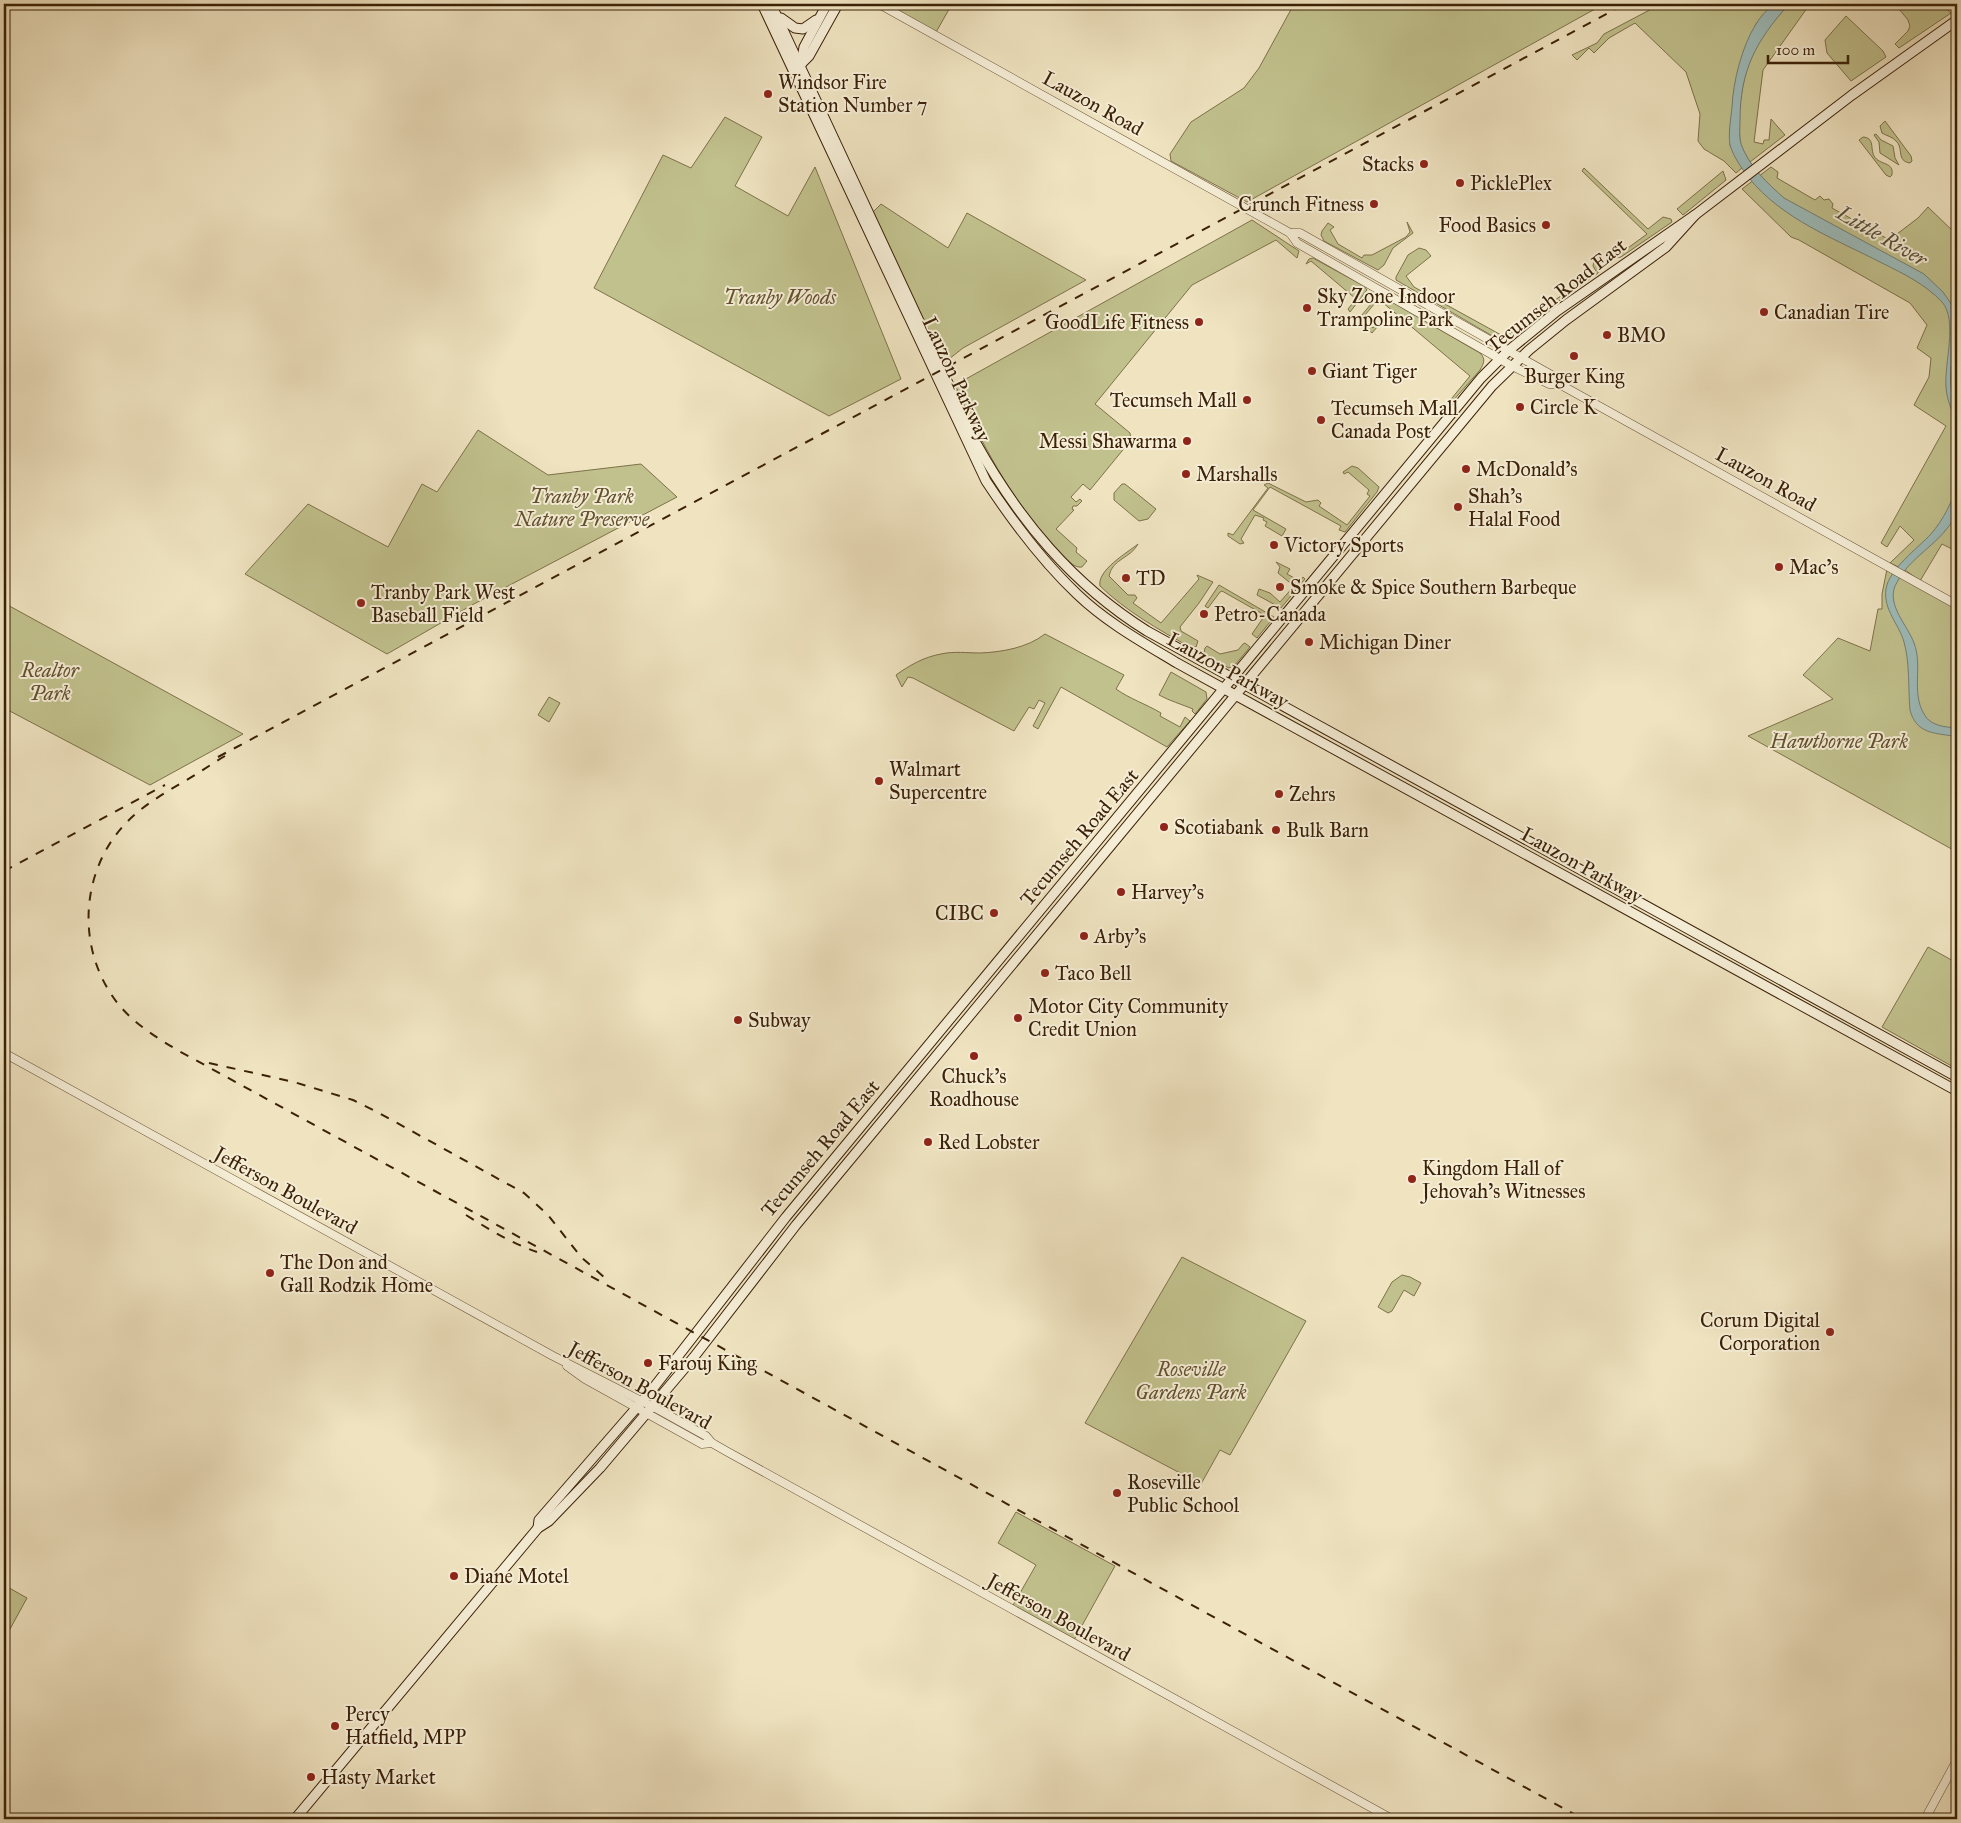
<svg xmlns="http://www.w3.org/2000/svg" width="1961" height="1823" font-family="'IM FELL Great Primer',serif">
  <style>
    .green { fill: #c1c18d; stroke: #7e714a }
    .water { fill: #9dbcbb; stroke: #767e73 }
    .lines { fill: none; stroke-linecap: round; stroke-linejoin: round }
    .shore { stroke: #6c6e61; stroke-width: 1 }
    .tertiary-casing { stroke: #685235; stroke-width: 9 }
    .secondary-casing { stroke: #3b2107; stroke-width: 11 }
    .tertiary { stroke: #f5edd6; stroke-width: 8 }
    .secondary { stroke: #f5edd6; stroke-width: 9 }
    .rail { stroke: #3b2107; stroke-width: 2; stroke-dasharray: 9 9; stroke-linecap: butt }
    .poi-dot { fill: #8f2418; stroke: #f5edd6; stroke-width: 2 }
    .labels { text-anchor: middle; stroke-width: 4; stroke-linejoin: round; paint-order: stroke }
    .poi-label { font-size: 20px; fill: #3b2107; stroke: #f5edd6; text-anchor: start }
    .street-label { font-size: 20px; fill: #3b2107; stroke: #f5edd6 }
    .park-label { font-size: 20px; font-style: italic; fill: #63512f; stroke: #f5edd6 }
    .water-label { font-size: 21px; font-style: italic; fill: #58503d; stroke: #f5edd6 }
  </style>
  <rect width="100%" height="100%" fill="#efe3c0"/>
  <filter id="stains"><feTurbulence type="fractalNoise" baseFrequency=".004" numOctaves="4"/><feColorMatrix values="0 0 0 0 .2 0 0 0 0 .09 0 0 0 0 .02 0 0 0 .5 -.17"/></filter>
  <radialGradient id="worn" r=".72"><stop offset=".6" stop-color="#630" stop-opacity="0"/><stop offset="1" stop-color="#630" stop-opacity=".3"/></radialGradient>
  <g class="green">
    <polygon points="879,4 952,4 935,34"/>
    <polygon points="1294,4 1604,4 1247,202 1171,161 1170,154 1191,122 1244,88 1259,68"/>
    <polygon points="1661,4 1773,4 1756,24 1730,145 1742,168 1736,173 1724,161 1704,149 1698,141 1700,114 1686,72 1635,23 1609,38 1594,53 1589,48 1577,60 1572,55 1597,43 1604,34"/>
    <path d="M1789,4H1810L1763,70L1754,142L1763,144L1764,140H1769L1771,119L1785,135L1750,162C1746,156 1741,148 1740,141C1737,112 1742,76 1754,50C1762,33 1777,18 1789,4Z"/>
    <polygon points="1895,4 1941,4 1951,13 1899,48 1895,44 1908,31 1910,26 1908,20"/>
    <polygon points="1846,16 1883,51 1886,57 1851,81 1827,53 1825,40"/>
    <polygon points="725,117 762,137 735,186 788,216 815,167 901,379 829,416 594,288 663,155 691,168"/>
    <path d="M1885,121L1911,156L1912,161L1910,163C1896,161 1904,148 1896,141C1893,137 1887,136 1882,133L1880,126Z"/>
    <polygon points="1876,134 1881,140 1893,146 1895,158 1899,165 1880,153 1879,142 1874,135"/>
    <path d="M1863,137C1875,138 1870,148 1874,156C1880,166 1894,161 1892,175L1890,177L1886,175L1859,140Z"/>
    <polygon points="1771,167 1778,172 1777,178 1815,200 1820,196 1824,200 1829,199 1833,204 1832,208 1886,238 1895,232 1897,234 1918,218 1928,207 1957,235 1957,548 1956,551 1942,544 1920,581 1905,570 1890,563 1914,540 1900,526 1887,547 1881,543 1946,426 1914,405 1929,377 1931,358 1917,348 1927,325 1910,303 1799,240 1791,237 1742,189"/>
    <polygon points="1584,168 1648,229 1663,217 1671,219 1672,222 1621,257 1614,258 1611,255 1617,256 1647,234 1582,171"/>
    <polygon points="1723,171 1726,180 1683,215 1677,209"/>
    <polygon points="881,204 948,248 967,213 1086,280 963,348 944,363 873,212"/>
    <path d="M1252,220L1299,251L1297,258L1276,240L1192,285L1095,404L1130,433L1131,440L1090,490L1083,484L1071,497L1076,502L1080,499L1082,501L1077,506H1073L1072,509L1074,510L1056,529L1077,548L1076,552L1087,561L1082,567C1072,569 1060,552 1053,545C1008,494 983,446 955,385Z"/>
    <polygon points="1407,222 1413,233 1393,248 1384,265 1378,270 1324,241 1321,235 1322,231 1328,223 1334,227 1330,230 1338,244 1362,258 1364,255 1372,255 1406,237 1410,232"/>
    <polygon points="1419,248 1426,250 1431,256 1406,276 1414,287 1503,336 1508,330 1513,333 1548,305 1596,271 1593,266 1594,261 1599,265 1598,273 1556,303 1510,339 1501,341 1396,280 1396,277 1408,255"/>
    <polygon points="1313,258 1364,286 1367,290 1350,312 1348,309 1356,299 1311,261 1306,264 1309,259"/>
    <path d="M1380,295L1480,353C1486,359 1484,363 1480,370L1444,411L1438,408L1439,407L1443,409L1470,376L1382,302L1379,305L1375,303L1365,315L1368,319L1367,323L1373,328L1376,324L1378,326L1372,333L1360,322L1361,316L1377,297Z"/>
    <polygon points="478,430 548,475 641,464 677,497 472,605 387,654 245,574 308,504 388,547 422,484 437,492"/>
    <polygon points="1352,466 1358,468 1379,487 1377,492 1345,532 1339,530 1341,526 1270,487 1253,510 1286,529 1282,536 1265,526 1267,522 1263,520 1264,518 1255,515 1241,539 1244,543 1240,544 1228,536 1228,533 1233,535 1268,488 1264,485 1268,483 1306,502 1318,500 1321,503 1319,506 1347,525 1370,496 1367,494 1369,490 1348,472 1344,474 1343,472"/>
    <polygon points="1122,484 1125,484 1156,509 1148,519 1139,521 1114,500 1114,493"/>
    <path d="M1138,544C1131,558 1112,559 1109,576L1128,595H1135L1137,598L1133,603L1161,623L1199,579L1197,575L1213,582L1199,603L1180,627L1181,631L1198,641L1196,647H1190C1159,630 1126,611 1100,586C1097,570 1127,553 1138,544Z"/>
    <polygon points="1276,562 1290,569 1287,574 1300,581 1303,577 1305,579 1281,608 1257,595 1259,589 1270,593 1280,602 1294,586 1278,573 1280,567"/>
    <polygon points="1887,569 1957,608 1957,852 1748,736 1833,699 1803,675 1838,638 1870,651 1878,609 1882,609 1882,594"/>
    <polygon points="1219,585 1274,617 1257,638 1252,634 1263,618 1261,613 1222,591 1220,592 1208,608 1205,606"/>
    <polygon points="4,603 243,734 150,785 4,708"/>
    <path d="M1045,634L1124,675L1116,689C1130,699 1146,704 1161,713L1160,716L1180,727L1185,717L1190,721L1167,747L1061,687L1038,729L1033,726L1045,703L1039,700L1034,709L1029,707L1014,731L913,678L908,677L902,687L896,675C910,665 924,657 941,654C954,651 967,653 980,653C1002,652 1027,648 1045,634Z"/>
    <polygon points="1245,643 1250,647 1235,665 1229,668 1205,656 1204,653 1205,648 1207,646 1220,654 1238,650 1243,644"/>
    <path d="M1171,672L1206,692L1207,699L1195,714L1192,711L1193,709C1181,704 1170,701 1159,695Z"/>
    <polygon points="549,697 560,703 549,722 538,715"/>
    <polygon points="1928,947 1957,963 1957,1069 1882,1027"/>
    <polygon points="1182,1257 1306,1321 1230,1455 1220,1450 1201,1484 1085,1423"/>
    <polygon points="1402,1275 1410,1277 1421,1283 1414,1296 1404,1290 1392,1311 1388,1313 1378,1307 1392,1282"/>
    <polygon points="1016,1512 1115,1566 1074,1640 1012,1607 1036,1565 998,1543"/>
    <polygon points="4,1585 27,1598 4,1640"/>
  </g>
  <g class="water">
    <path d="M1773,4H1789C1756,41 1740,70 1740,121C1740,128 1739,138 1741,144C1749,166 1767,183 1784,198L1924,274L1943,292L1952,305L1957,318L1956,354L1957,423C1952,411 1947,401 1946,387C1944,364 1958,320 1942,302C1925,284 1904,274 1882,263C1835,239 1782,219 1749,178C1742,169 1733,156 1730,145C1728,134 1731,118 1732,107C1733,82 1742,46 1756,24C1760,17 1767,10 1773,4Z"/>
    <path d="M1957,484C1957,492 1960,506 1956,514C1943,544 1908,556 1895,586C1887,606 1908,626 1914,643C1923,666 1911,692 1924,714C1930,726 1945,727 1957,728V736H1953C1933,733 1916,733 1910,710C1908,688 1910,663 1904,642C1899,624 1883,610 1886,589C1889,569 1918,548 1931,534C1943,520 1953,501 1957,484Z"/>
  </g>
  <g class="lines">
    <path class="shore" d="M1957,317L1954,320C1956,351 1944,382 1957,411"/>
    <g class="tertiary-casing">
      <g id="tertiary">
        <polyline points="879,4 1290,233 1297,243 1512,366 1549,384 1561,385 1957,605"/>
        <polyline points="1290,233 1300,233 1555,377 1559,384"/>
        <polyline points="4,1053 553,1356 661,1411 706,1436 712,1443 726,1451 1392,1819"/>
        <polyline points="567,1366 585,1379 702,1444 712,1443"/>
        <polyline points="1925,1819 1957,1760"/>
      </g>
    </g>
    <g class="secondary-casing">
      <g id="secondary">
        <path d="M762,4L986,481C1013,522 1041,560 1077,594C1106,622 1142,642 1177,663L1957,1091"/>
        <path d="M771,4L976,443C1019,520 1072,584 1147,631L1957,1077"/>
        <polyline points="781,18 795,28 803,29 816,20"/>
        <polyline points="801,65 804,47 827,4"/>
        <polyline points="798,67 809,56 838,4"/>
        <polyline points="538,1528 539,1520 651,1391 786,1217 1481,378 1508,351 1557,311 1695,215 1852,95 1957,20"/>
        <polyline points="295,1819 538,1528 549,1521 600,1468 694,1357 796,1225 1492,386 1529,350 1566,320 1666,247 1695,215"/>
      </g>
    </g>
    <use href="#tertiary" class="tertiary"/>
    <use href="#secondary" class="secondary"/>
    <g class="rail">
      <path d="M225,756C211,764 198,774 183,782C163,794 142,806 125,824C79,873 76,952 119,1005C136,1025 157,1038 179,1051L1583,1819"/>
      <polyline points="218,757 1625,4"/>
      <polyline points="4,871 165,785"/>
      <polyline points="209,1063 294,1082 353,1100 379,1113 524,1193 548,1215 581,1257 604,1277"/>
      <path d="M466,1215C490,1230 511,1243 537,1252"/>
    </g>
  </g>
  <g class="poi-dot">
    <circle cx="768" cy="94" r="5"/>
    <circle cx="1424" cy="164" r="5"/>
    <circle cx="1460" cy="183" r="5"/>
    <circle cx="1374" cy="204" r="5"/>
    <circle cx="1546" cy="225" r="5"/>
    <circle cx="1307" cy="308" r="5"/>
    <circle cx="1764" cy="312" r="5"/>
    <circle cx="1199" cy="322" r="5"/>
    <circle cx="1607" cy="335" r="5"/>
    <circle cx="1574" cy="356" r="5"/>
    <circle cx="1312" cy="371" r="5"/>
    <circle cx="1247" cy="400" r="5"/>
    <circle cx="1520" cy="407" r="5"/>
    <circle cx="1321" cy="420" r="5"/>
    <circle cx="1187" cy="441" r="5"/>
    <circle cx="1466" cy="469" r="5"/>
    <circle cx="1186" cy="474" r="5"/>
    <circle cx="1458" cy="507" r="5"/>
    <circle cx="1274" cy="545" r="5"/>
    <circle cx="1779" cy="567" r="5"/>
    <circle cx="1126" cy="578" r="5"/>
    <circle cx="1280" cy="587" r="5"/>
    <circle cx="361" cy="603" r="5"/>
    <circle cx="1204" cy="614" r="5"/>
    <circle cx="1309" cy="642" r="5"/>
    <circle cx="879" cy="781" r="5"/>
    <circle cx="1279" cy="794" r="5"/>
    <circle cx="1164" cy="827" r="5"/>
    <circle cx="1276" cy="830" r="5"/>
    <circle cx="1121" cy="892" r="5"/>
    <circle cx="994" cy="913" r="5"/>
    <circle cx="1084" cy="936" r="5"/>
    <circle cx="1045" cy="973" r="5"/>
    <circle cx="1018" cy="1018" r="5"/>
    <circle cx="738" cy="1020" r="5"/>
    <circle cx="974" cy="1056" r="5"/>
    <circle cx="928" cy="1142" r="5"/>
    <circle cx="1412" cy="1179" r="5"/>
    <circle cx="270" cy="1273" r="5"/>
    <circle cx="1830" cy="1332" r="5"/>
    <circle cx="648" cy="1363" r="5"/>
    <circle cx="1117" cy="1493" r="5"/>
    <circle cx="454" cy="1576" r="5"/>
    <circle cx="335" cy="1726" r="5"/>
    <circle cx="311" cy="1777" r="5"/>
  </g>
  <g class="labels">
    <g class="poi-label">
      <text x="778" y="89">Windsor Fire<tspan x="778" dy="23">Station Number 7</tspan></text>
      <text x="1414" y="171" text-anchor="end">Stacks</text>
      <text x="1470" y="190">PicklePlex</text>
      <text x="1364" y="211" text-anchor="end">Crunch Fitness</text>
      <text x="1536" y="232" text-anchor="end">Food Basics</text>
      <text x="1317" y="303">Sky Zone Indoor<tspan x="1317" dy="23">Trampoline Park</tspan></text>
      <text x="1774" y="319">Canadian Tire</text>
      <text x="1189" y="329" text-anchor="end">GoodLife Fitness</text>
      <text x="1617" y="342">BMO</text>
      <text x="1322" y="378">Giant Tiger</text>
      <text x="1574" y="383" text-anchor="middle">Burger King</text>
      <text x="1237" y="407" text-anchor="end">Tecumseh Mall</text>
      <text x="1530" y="414">Circle K</text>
      <text x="1331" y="415">Tecumseh Mall<tspan x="1331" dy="23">Canada Post</tspan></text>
      <text x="1177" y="448" text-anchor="end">Messi Shawarma</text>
      <text x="1476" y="476">McDonald's</text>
      <text x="1196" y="481">Marshalls</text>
      <text x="1468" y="503">Shah's<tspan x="1468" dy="23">Halal Food</tspan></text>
      <text x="1284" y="552">Victory Sports</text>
      <text x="1789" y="574">Mac's</text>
      <text x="1136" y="585">TD</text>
      <text x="1290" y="594">Smoke &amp; Spice Southern Barbeque</text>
      <text x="371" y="599">Tranby Park West<tspan x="371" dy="23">Baseball Field</tspan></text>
      <text x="1214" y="621">Petro-Canada</text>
      <text x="1319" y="649">Michigan Diner</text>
      <text x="889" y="776">Walmart<tspan x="889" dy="23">Supercentre</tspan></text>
      <text x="1289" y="801">Zehrs</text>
      <text x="1174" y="834">Scotiabank</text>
      <text x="1286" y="837">Bulk Barn</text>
      <text x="1131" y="899">Harvey's</text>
      <text x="984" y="920" text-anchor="end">CIBC</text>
      <text x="1094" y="943">Arby's</text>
      <text x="1055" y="980">Taco Bell</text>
      <text x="1028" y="1013">Motor City Community<tspan x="1028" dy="23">Credit Union</tspan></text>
      <text x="748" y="1027">Subway</text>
      <text x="974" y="1083" text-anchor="middle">Chuck's<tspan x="974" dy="23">Roadhouse</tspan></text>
      <text x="938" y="1149">Red Lobster</text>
      <text x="1422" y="1175">Kingdom Hall of<tspan x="1422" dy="23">Jehovah's Witnesses</tspan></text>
      <text x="280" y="1269">The Don and<tspan x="280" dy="23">Gall Rodzik Home</tspan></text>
      <text x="1820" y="1327" text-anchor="end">Corum Digital<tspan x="1820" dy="23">Corporation</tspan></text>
      <text x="658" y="1370">Farouj King</text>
      <text x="1127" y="1489">Roseville<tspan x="1127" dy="23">Public School</tspan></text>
      <text x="464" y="1583">Diane Motel</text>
      <text x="345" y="1721">Percy<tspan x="345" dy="23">Hatfield, MPP</tspan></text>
      <text x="321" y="1784">Hasty Market</text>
    </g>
    <g class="street-label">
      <text transform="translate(1093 103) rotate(29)" y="7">Lauzon Road</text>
      <text transform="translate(1556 295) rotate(-38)" y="7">Tecumseh Road East</text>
      <text transform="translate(957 379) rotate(65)" y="7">Lauzon Parkway</text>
      <text transform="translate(1766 479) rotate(29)" y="7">Lauzon Road</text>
      <text transform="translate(1228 670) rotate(29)" y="7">Lauzon Parkway</text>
      <text transform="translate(1079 837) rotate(-50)" y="7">Tecumseh Road East</text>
      <text transform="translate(1582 865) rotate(29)" y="7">Lauzon Parkway</text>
      <text transform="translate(820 1148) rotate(-50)" y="7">Tecumseh Road East</text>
      <text transform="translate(286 1190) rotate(29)" y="7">Jefferson Boulevard</text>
      <text transform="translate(640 1385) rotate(29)" y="7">Jefferson Boulevard</text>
      <text transform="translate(1059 1617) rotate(29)" y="7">Jefferson Boulevard</text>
    </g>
    <g class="park-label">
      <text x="780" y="304">Tranby Woods</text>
      <text x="582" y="503">Tranby Park<tspan x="582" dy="23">Nature Preserve</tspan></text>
      <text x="50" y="677">Realtor<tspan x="50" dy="23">Park</tspan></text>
      <text x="1839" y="748">Hawthorne Park</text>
      <text x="1191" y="1376">Roseville<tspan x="1191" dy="23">Gardens Park</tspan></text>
    </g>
    <g class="water-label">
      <text transform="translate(1882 236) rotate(30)" y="7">Little River</text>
    </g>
  </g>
  <rect width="1961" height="1823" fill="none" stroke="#efe3c0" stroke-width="20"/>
  <rect x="5" y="5" width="1951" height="1813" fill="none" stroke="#3b2107" stroke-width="2.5"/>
  <rect x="10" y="10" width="1941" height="1803" fill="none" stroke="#3b2107"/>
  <path d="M1768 55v8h80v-8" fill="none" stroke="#3b2107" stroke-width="2.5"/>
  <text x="1776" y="55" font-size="15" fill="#3b2107" stroke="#f5edd6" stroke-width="4" paint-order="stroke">100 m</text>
  <rect width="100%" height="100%" filter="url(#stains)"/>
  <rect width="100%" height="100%" fill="url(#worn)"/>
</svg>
